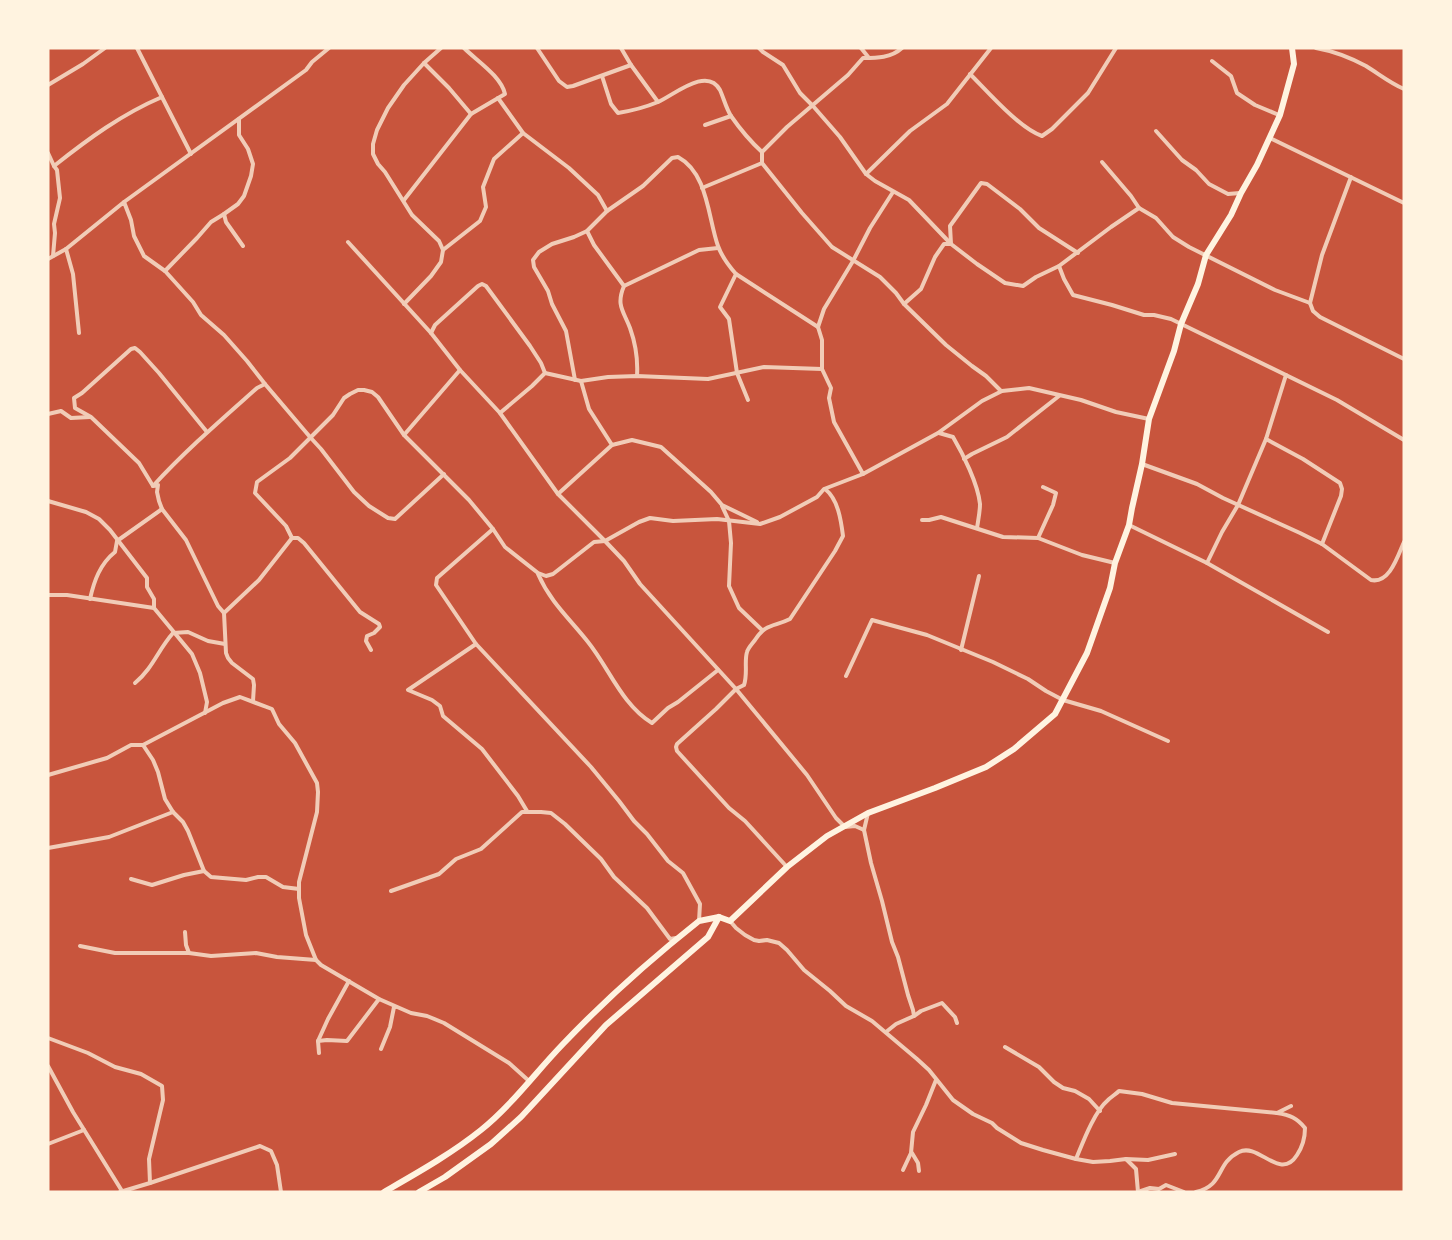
<svg xmlns="http://www.w3.org/2000/svg" width="1452" height="1240" font-family="'Exo 2',sans-serif">
  <style>
    .lines { fill: none; stroke-linecap: round; stroke-linejoin: round }
    .minor { stroke: #f1ccb7; stroke-width: 4 }
    .primary { stroke: #fff3e0; stroke-width: 6 }
  </style>
  <rect width="100%" height="100%" fill="#c8553d"/>
  <g class="lines">
    <g class="minor">
      <polyline points="137,48 191,154"/>
      <polyline points="537,48 559,81 567,87 573,86 631,65"/>
      <polyline points="621,48 631,65 658,102"/>
      <polyline points="759,48 763,52 783,65 800,93 813,106 840,137 866,174 875,181 909,200 951,244 977,264 1005,283 1023,286 1036,277 1059,266 1111,227 1139,208 1156,218 1173,237 1189,247 1275,290 1310,303"/>
      <polyline points="861,48 869,58"/>
      <path d="M902,48C891,58 877,58 863,58L848,75L787,127L762,152V163L802,213L832,247L880,277L896,293L904,304L946,345L972,366L986,376L1001,391"/>
      <path d="M1316,48C1333,51 1351,58 1366,66C1379,74 1390,83 1404,89"/>
      <polyline points="1212,61 1231,76 1237,93 1255,105 1279,115"/>
      <polyline points="424,63 449,88 471,114"/>
      <path d="M970,74C988,92 1019,128 1042,136L1052,129L1088,93L1116,48"/>
      <path d="M602,76L611,104L618,113C630,111 646,107 658,102C674,95 707,66 720,90C724,99 726,108 731,116C740,129 750,141 762,152"/>
      <polyline points="48,85 83,64 105,48"/>
      <polyline points="498,98 523,133 569,168 598,195 607,211"/>
      <polyline points="705,125 731,116"/>
      <polyline points="1156,131 1182,160 1196,170 1209,184 1228,194 1240,193"/>
      <polyline points="1270,138 1404,203"/>
      <path d="M48,153L54,166C88,139 122,114 162,97"/>
      <polyline points="1102,162 1131,196 1139,208"/>
      <polyline points="866,174 910,131 947,104 991,48"/>
      <polyline points="1351,177 1322,255 1310,303 1313,311 1320,317 1404,359"/>
      <polyline points="702,188 762,163"/>
      <path d="M404,200L471,114L505,94C501,76 477,61 464,48"/>
      <polyline points="124,202 306,70 312,62 329,48"/>
      <polyline points="224,214 238,204 244,196 251,176 253,164 248,149 239,135 239,119"/>
      <polyline points="587,231 594,245 624,286"/>
      <polyline points="348,242 431,333 460,370 500,413 558,494 605,541 624,561 640,584 736,689 807,775 836,818 845,827 855,826 864,830"/>
      <polyline points="66,249 73,274 79,333"/>
      <polyline points="443,250 480,221 486,207 483,187 494,159 523,133"/>
      <polyline points="53,256 55,233 54,224 60,198 57,170 54,166"/>
      <polyline points="48,259 66,249 124,202 131,220 134,236 144,256 165,271 193,302 201,315 224,335 247,361 265,384 310,437 321,449 354,492 369,506 388,518 395,519 444,474"/>
      <polyline points="1059,266 1064,279 1073,295 1112,305 1144,315 1154,315 1171,319 1337,400 1404,440"/>
      <polyline points="165,271 197,238 211,222 224,214 226,222 243,246"/>
      <polyline points="736,274 720,307 729,319 737,373 748,400"/>
      <polyline points="404,304 431,276 441,262 443,250 439,241 412,215 385,172 378,164 373,154 373,144 377,130 388,108 404,85 424,63 441,48"/>
      <polyline points="904,304 921,289 935,257 944,244 951,244 950,226 981,183 987,184 1020,209 1039,228 1078,253"/>
      <polyline points="431,333 435,325 478,286 482,284 486,286 530,346 541,363 545,373"/>
      <polyline points="822,369 822,340 818,327 824,309 853,261 870,228 893,192"/>
      <path d="M637,376C638,360 635,342 630,328C623,310 616,305 624,286L699,250L718,248"/>
      <path d="M575,380L566,331L552,304L548,291L534,267L533,260L539,252L552,244L574,237L587,231L607,211L643,186L672,158L678,157C708,173 708,218 718,246C722,257 728,265 736,274L818,327"/>
      <polyline points="500,413 532,386 545,373 581,381"/>
      <polyline points="48,414 61,411 71,418 90,417"/>
      <path d="M939,433L953,437C963,454 978,484 980,504C980,512 978,521 977,528"/>
      <polyline points="404,435 460,370"/>
      <polyline points="1266,439 1303,459 1340,483 1342,489 1341,496 1322,544"/>
      <polyline points="612,445 632,440 661,447 711,492 722,505 757,522"/>
      <polyline points="964,459 972,454 1007,437 1059,396"/>
      <path d="M1142,464L1197,484L1223,498L1300,533L1322,544L1371,580C1390,584 1398,555 1404,542"/>
      <polyline points="153,486 139,463 91,417 75,408 74,398 82,393 131,349 135,348 140,352 159,373 207,432"/>
      <polyline points="558,494 612,445 589,409 581,381 608,377 637,376 708,379 764,367 822,369 831,388 829,398 834,422 863,474 938,433 982,401 1002,391 1029,388 1081,400 1116,412 1149,419"/>
      <polyline points="48,501 86,512 99,519 110,530 147,578 147,587 154,599 154,608 192,654 200,673 207,702 205,713"/>
      <polyline points="722,506 729,521 731,543 729,586 739,608 762,630"/>
      <polyline points="922,520 929,520 941,517 1003,537 1038,538 1082,555 1115,563"/>
      <polyline points="1129,525 1207,563 1222,532 1238,505 1266,439 1286,375"/>
      <polyline points="493,529 437,578 436,585 476,644 591,767 619,801 634,821 647,834 668,861 683,873 700,904 699,921"/>
      <polyline points="292,538 286,526 255,493 257,482 290,458 333,415 344,398 350,394 358,390 364,390 372,392 378,397 404,435 469,500 493,529 505,547 538,573 546,576 553,574 594,542 605,541 639,522 650,518 673,521 717,519 760,524 780,517 817,497 824,489 863,474"/>
      <polyline points="1038,538 1053,505 1056,493 1043,487"/>
      <polyline points="1207,563 1328,632"/>
      <path d="M538,574C551,603 569,618 588,642C609,668 622,705 652,723L668,708L678,702L718,670"/>
      <polyline points="48,595 67,595 154,608"/>
      <path d="M90,599C94,581 100,564 115,552L117,541L162,509"/>
      <polyline points="224,613 259,580 292,538 298,538 304,543 360,612 379,624 380,627 374,633 367,636 366,641 371,650"/>
      <polyline points="476,644 408,690 432,700 440,706 443,716 482,749 518,796 527,811"/>
      <polyline points="961,650 979,576"/>
      <polyline points="846,676 872,620 927,635 993,662 1028,679 1046,691 1063,700 1101,711 1168,741"/>
      <path d="M135,683C153,668 158,650 173,633L188,632L208,641L225,644"/>
      <path d="M253,701L254,685L253,679L232,663L228,658L226,653L224,613L218,606L186,540L162,509L159,501L157,492L158,485L153,486C185,451 221,420 257,388L265,384"/>
      <polyline points="143,745 153,760 158,772 165,799 173,812 183,822 188,831 204,871 211,877 246,880 258,877 266,877 283,887 299,889"/>
      <polyline points="48,775 107,758 131,745 143,745 223,703 240,697 272,709 279,724 295,743 317,783 318,792 317,812 299,882 299,898 306,935 316,960 321,965 379,999 411,1013 427,1016 444,1023 509,1063 529,1081"/>
      <polyline points="868,813 864,830 871,863 882,901 892,942 898,957 908,995 913,1010 914,1016 896,1024 886,1032"/>
      <polyline points="48,848 109,837 173,812"/>
      <path d="M787,867L745,821L729,808L677,751L676,747L677,744L716,709L736,689L744,685C748,673 744,662 747,652C748,648 752,644 755,640C766,623 774,627 790,619L835,551L843,536C841,520 838,499 825,489"/>
      <polyline points="131,879 152,885 184,875 204,871"/>
      <polyline points="391,891 439,874 456,859 481,849 522,812 541,812 551,813 565,824 601,859 614,877 647,908 670,939 676,938"/>
      <polyline points="730,921 736,928 745,935 754,940 759,941 767,940 779,943 787,950 804,970 830,991 846,1006 872,1021 917,1059 929,1070 953,1100 973,1114 992,1123 997,1128 1021,1143 1043,1150 1076,1159 1093,1162 1110,1161 1126,1159 1148,1160 1175,1154"/>
      <polyline points="185,932 186,945 189,953 211,956 256,953 277,957 316,960"/>
      <polyline points="80,946 115,953 189,953"/>
      <polyline points="914,1016 921,1011 942,1003 955,1017 957,1023"/>
      <polyline points="48,1038 88,1053 115,1067 141,1074 162,1086 163,1100 149,1159 150,1183"/>
      <polyline points="318,1041 327,1040 347,1041 379,999"/>
      <polyline points="1005,1047 1039,1067 1054,1082 1063,1088 1075,1091 1089,1099 1100,1111"/>
      <polyline points="381,1049 390,1027 394,1007 396,1007"/>
      <polyline points="319,1053 318,1041 328,1019 349,981"/>
      <polyline points="48,1066 73,1112 122,1191"/>
      <polyline points="48,1144 84,1130"/>
      <polyline points="912,1153 918,1163 919,1171"/>
      <path d="M1076,1159C1083,1142 1094,1112 1108,1100C1111,1097 1116,1094 1119,1091L1142,1094L1172,1103L1277,1113L1291,1106"/>
      <polyline points="1126,1159 1136,1169 1138,1192"/>
      <polyline points="903,1170 911,1153 913,1132 926,1105 936,1080"/>
      <polyline points="120,1192 150,1183 260,1146 271,1151 277,1165 281,1192"/>
      <polyline points="1138,1192 1150,1188 1159,1189 1166,1185 1184,1192"/>
      <path d="M1196,1192C1225,1185 1215,1164 1239,1152C1259,1142 1280,1182 1297,1155C1303,1146 1305,1139 1305,1128C1297,1118 1290,1115 1277,1113"/>
    </g>
    <g class="primary">
      <path d="M384,1192C417,1173 451,1154 481,1130C512,1105 535,1073 563,1044C605,1000 651,959 699,921L719,917L730,921L787,867L827,836L868,813L935,788L986,767L1014,749L1055,714L1087,653L1110,588L1115,563L1129,525L1132,508L1142,464L1149,419L1174,351L1181,324L1198,284L1206,255L1231,215L1241,193L1257,165L1280,115L1294,64L1292,48"/>
      <polyline points="419,1192 445,1177 491,1144 521,1117 606,1025 708,937 719,917"/>
    </g>
  </g>
  <rect width="1452" height="1240" fill="none" stroke="#fff3e0" stroke-width="99"/>
</svg>
